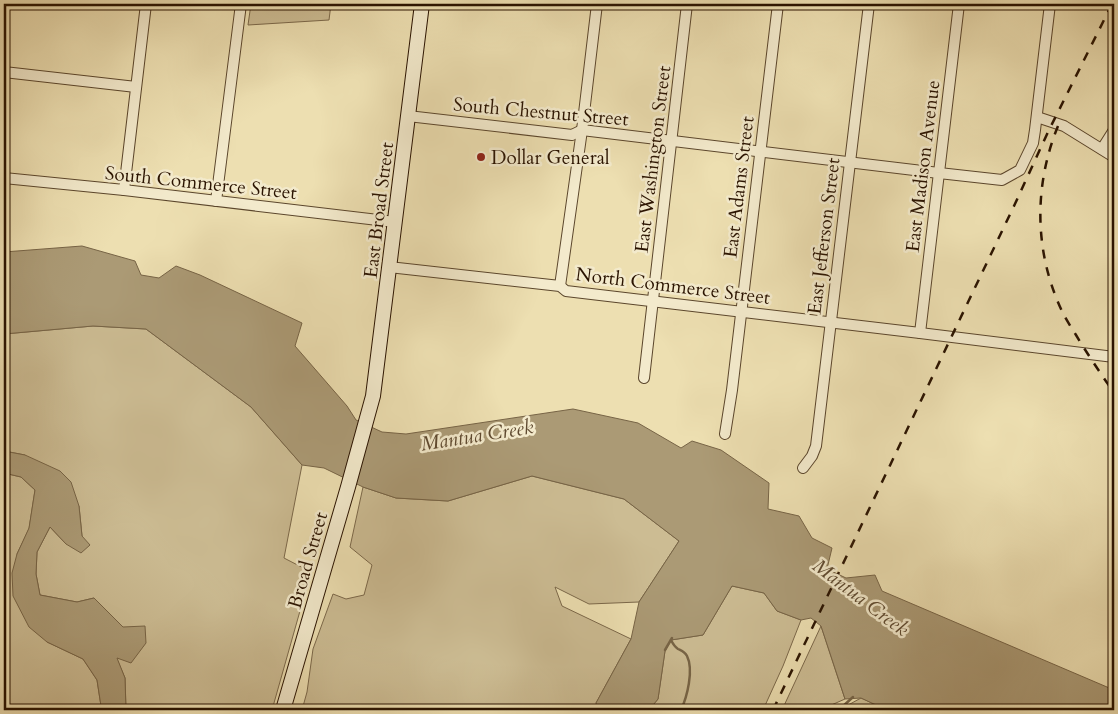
<svg xmlns="http://www.w3.org/2000/svg" width="1118" height="714" font-family="Cardo,serif">
  <style>
    .green { fill: #ccbc93; stroke: #7b684a }
    .water { fill: #ab9a75; stroke: #776446 }
    .lines { fill: none; stroke-linecap: round; stroke-linejoin: round }
    .stream { stroke: #776446; stroke-width: 2.5 }
    .minor-casing { stroke: #5b462c; stroke-width: 12 }
    .secondary-casing { stroke: #2a1300; stroke-width: 16 }
    .minor { stroke: #f3eacc; stroke-width: 10 }
    .secondary { stroke: #f3eacc; stroke-width: 14 }
    .rail { stroke: #2a1300; stroke-width: 2.5; stroke-dasharray: 9 9; stroke-linecap: butt }
    .poi-dot { fill: #8f2418; stroke: #f3eacc; stroke-width: 2 }
    .labels { text-anchor: middle; stroke-width: 5; stroke-linejoin: round; paint-order: stroke }
    .street-label { font-size: 19px; fill: #2a1300; stroke: #f3eacc }
    .poi-label { font-size: 19px; fill: #2a1300; stroke: #f3eacc; text-anchor: start }
    .water-label { font-size: 20px; font-style: italic; fill: #5e492f; stroke: #f3eacc }
  </style>
  <rect width="100%" height="100%" fill="#eddfb1"/>
  <filter id="stains"><feTurbulence type="fractalNoise" baseFrequency=".004" numOctaves="4"/><feColorMatrix values="0 0 0 0 .2 0 0 0 0 .09 0 0 0 0 .02 0 0 0 .5 -.17"/></filter>
  <radialGradient id="worn" r=".72"><stop offset=".6" stop-color="#630" stop-opacity="0"/><stop offset="1" stop-color="#630" stop-opacity=".3"/></radialGradient>
  <g class="green">
    <polygon points="251,4 331,4 329,20 248,25"/>
    <polygon points="93,326 146,329 251,407 302,465 284,558 311,572 272,710 126,710 125,678 116,657 123,627 94,598 77,602 40,595 36,574 37,552 50,527 66,544 82,536 79,506 25,455 4,451 4,334"/>
    <polygon points="4,473 21,477 35,490 29,529 17,554 47,642 83,659 97,680 101,706 99,710 4,710"/>
    <polygon points="532,476 624,499 679,541 639,602 589,604 555,587 562,606 631,639 596,703 599,710 302,710 307,692 313,649 333,594 346,599 364,595 372,565 350,547 363,487 396,498 448,501"/>
    <polygon points="732,586 764,593 777,611 801,620 783,666 763,710 649,710 658,699 665,651 671,640 703,635"/>
    <polygon points="821,626 845,699 820,710 782,710"/>
    <polygon points="861,698 887,710 839,710"/>
  </g>
  <g class="water">
    <polygon points="82,246 135,261 141,275 159,278 176,266 200,275 302,323 295,346 347,406 356,420 382,432 406,434 573,409 638,423 681,448 692,441 721,450 769,483 768,509 799,516 812,538 832,548 827,569 846,578 875,575 882,591 1114,690 1114,710 887,710 861,698 845,699 821,626 811,618 801,620 777,611 764,593 732,586 703,635 671,640 665,651 658,699 649,710 599,710 596,703 631,639 639,602 679,541 624,499 532,476 448,501 396,498 363,487 324,468 302,465 251,407 146,329 93,326 4,334 4,252"/>
    <polygon points="4,451 25,455 60,471 71,482 79,506 82,536 90,545 81,553 66,544 50,527 37,552 36,574 40,595 77,602 94,598 123,627 145,626 146,643 131,663 117,658 125,678 126,710 99,710 101,706 97,680 83,659 47,642 29,627 13,596 12,573 17,554 29,528 35,490 21,477 4,473"/>
  </g>
  <g class="lines">
    <g class="stream">
      <path d="M671,640C673,644 675,647 678,649C682,651 685,652 687,656C694,670 687,697 681,710"/>
      <polyline points="665,650 672,638"/>
      <polyline points="595,710 601,708"/>
      <polyline points="832,710 841,708 853,697"/>
    </g>
    <g class="minor-casing">
      <g id="minor">
        <polyline points="4,72 136,87"/>
        <polyline points="408,116 572,135 582,130 939,173 1002,180 1020,170 1033,143 1035,130 1050,4"/>
        <polyline points="1037,117 1064,126 1114,157"/>
        <polyline points="1102,149 1114,130"/>
        <polyline points="4,178 124,190 395,222"/>
        <polyline points="124,190 146,4"/>
        <polyline points="216,201 241,4"/>
        <polyline points="389,267 560,286 566,291 920,333 1114,357"/>
        <polyline points="560,286 582,130 597,4"/>
        <polyline points="920,333 959,4"/>
        <polyline points="644,378 687,4"/>
        <polyline points="725,434 732,390 778,4"/>
        <polyline points="803,468 812,456 816,446 869,4"/>
      </g>
    </g>
    <g class="secondary-casing">
      <polyline id="secondary" points="283,710 348,487 373,396 422,4"/>
    </g>
    <use href="#minor" class="minor"/>
    <use href="#secondary" class="secondary"/>
    <g class="rail">
      <path d="M1058,126C1034,185 1034,250 1061,309C1065,318 1071,327 1076,335C1088,355 1101,374 1114,393"/>
      <polyline points="773,710 1014,206 1048,132 1112,4"/>
    </g>
  </g>
  <circle class="poi-dot" cx="481" cy="157" r="5"/>
  <g class="labels">
    <g class="street-label">
      <text transform="translate(541 111) rotate(5)" y="7">South Chestnut Street</text>
      <text transform="translate(652 159) rotate(-83)" y="7">East Washington Street</text>
      <text transform="translate(922 166) rotate(-83)" y="7">East Madison Avenue</text>
      <text transform="translate(201 182) rotate(6)" y="7">South Commerce Street</text>
      <text transform="translate(738 187) rotate(-83)" y="7">East Adams Street</text>
      <text transform="translate(378 210) rotate(-83)" y="7">East Broad Street</text>
      <text transform="translate(823 236) rotate(-83)" y="7">East Jefferson Street</text>
      <text transform="translate(673 285) rotate(7)" y="7">North Commerce Street</text>
      <text transform="translate(307 560) rotate(-74)" y="7">Broad Street</text>
    </g>
    <g class="poi-label">
      <text x="491" y="164">Dollar General</text>
    </g>
    <g class="water-label">
      <text transform="translate(477 435) rotate(-9)" y="7">Mantua Creek</text>
      <text transform="translate(861 597) rotate(37)" y="7">Mantua Creek</text>
    </g>
  </g>
  <rect width="1118" height="714" fill="none" stroke="#eddfb1" stroke-width="20"/>
  <rect x="5" y="5" width="1108" height="704" fill="none" stroke="#2a1300" stroke-width="2.5"/>
  <rect x="10" y="10" width="1098" height="694" fill="none" stroke="#2a1300"/>
  <rect width="100%" height="100%" filter="url(#stains)"/>
  <rect width="100%" height="100%" fill="url(#worn)"/>
</svg>
